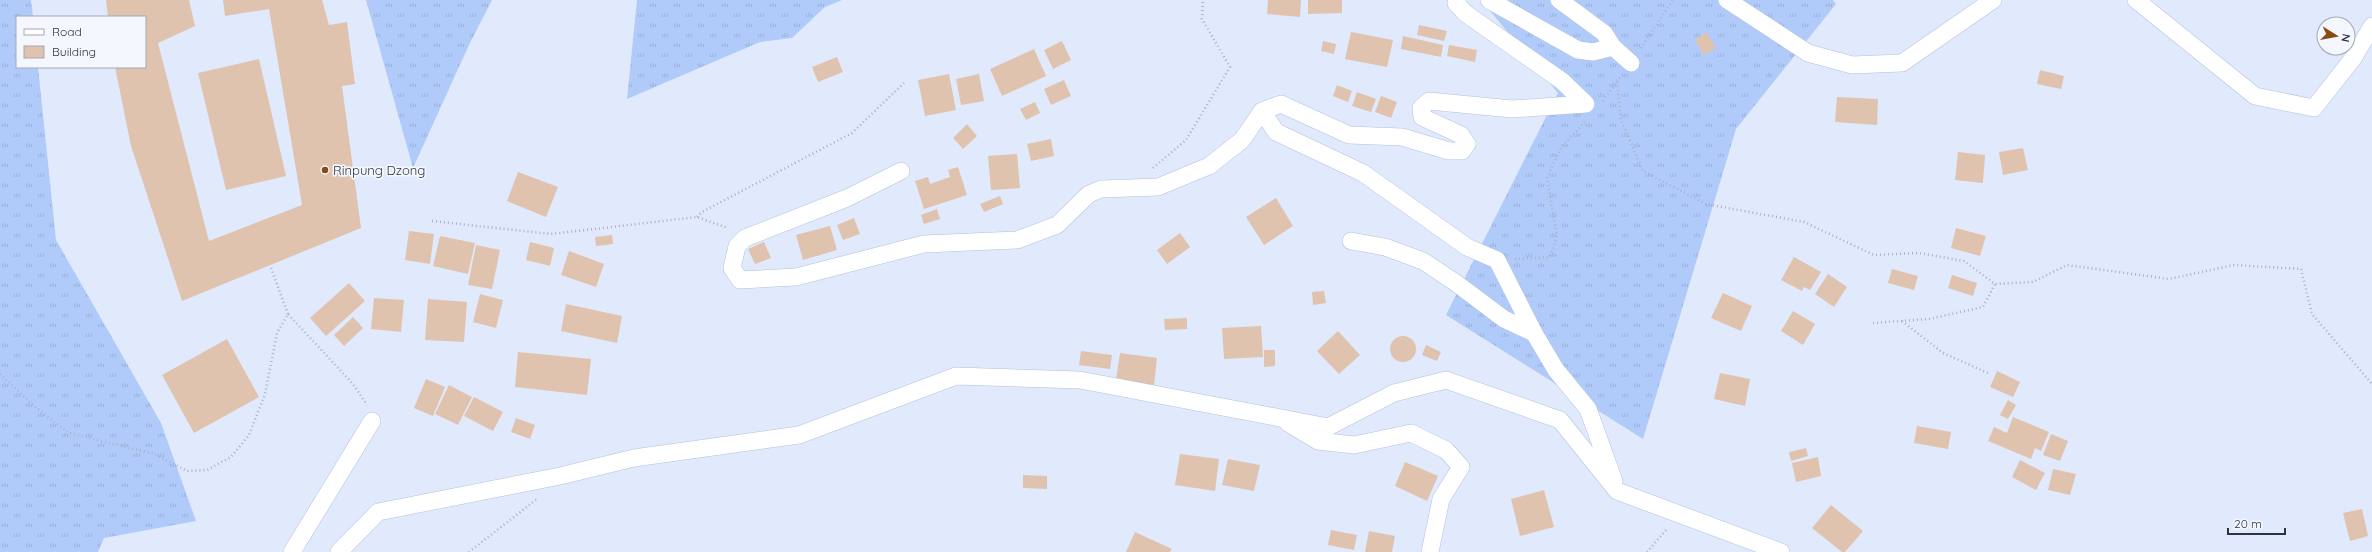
<svg xmlns="http://www.w3.org/2000/svg" width="2372" height="552" font-family="Quicksand,sans-serif">
  <style>
    .grass { fill: url(#grass-tufts) }
    .building { fill: #dfc3ae }
    .lines { fill: none; stroke-linecap: round; stroke-linejoin: round }
    .street-casing { stroke: #b1c1dd; stroke-width: 18 }
    .path { stroke: #aab2c2; stroke-width: 2.5; stroke-dasharray: 1 3; stroke-linecap: butt }
    .street { stroke: #fff; stroke-width: 17 }
    .poi-dot { fill: #894a0f; stroke: #f4f7fd; stroke-width: 1.5 }
    .labels { text-anchor: middle; stroke-width: 3.5; stroke-linejoin: round; paint-order: stroke }
    .poi-label { font-size: 13px; fill: #2e343f; stroke: #f4f7fd; text-anchor: start }
  </style>
  <defs>
    <pattern id="grass-tufts" width="24" height="20" patternUnits="userSpaceOnUse"><rect width="24" height="20" fill="#b0cbfa"/><path d="M3 7l-1-3M5 7V3M7 7l1-3M15 17l-1-3M17 17v-4M19 17l1-3" fill="none" stroke="#98afd7"/></pattern>
  </defs>
  <rect width="100%" height="100%" fill="#e1eafc"/>
  <g class="grass">
    <polygon points="0,0 31,0 33,17 17,17 17,67 38,67 56,240 161,423 196,521 104,538 98,552 0,552"/>
    <polygon points="366,0 492,0 469,45 413,168"/>
    <polygon points="637,0 842,0 825,7 792,38 760,42 627,99"/>
    <polygon points="1481,0 1833,0 1836,4 1736,129 1643,439 1446,315 1558,93"/>
  </g>
  <g class="building">
    <polygon points="106,0 189,0 195,26 158,43 209,241 302,205 269,9 225,16 223,0 322,0 329,25 347,22 355,84 342,86 361,228 182,301 131,146 115,67 145,67 145,17 108,17"/>
    <polygon points="1268,0 1301,0 1300,17 1267,14"/>
    <polygon points="1308,0 1342,0 1342,13 1308,14"/>
    <polygon points="1419,25 1447,31 1444,41 1417,35"/>
    <polygon points="1351,32 1393,40 1387,67 1345,59"/>
    <polygon points="1706,32 1716,48 1704,55 1695,40"/>
    <polygon points="1403,36 1443,45 1441,57 1401,49"/>
    <polygon points="1062,41 1071,60 1053,69 1044,50"/>
    <polygon points="1323,41 1336,44 1334,54 1321,51"/>
    <polygon points="1449,45 1477,50 1475,62 1447,56"/>
    <polygon points="1034,49 1046,76 1002,96 990,69"/>
    <polygon points="837,57 843,72 818,82 812,67"/>
    <polygon points="259,59 286,176 226,190 198,73"/>
    <polygon points="2040,70 2064,76 2061,89 2037,84"/>
    <polygon points="949,74 956,110 925,116 918,80"/>
    <polygon points="979,74 984,101 961,105 956,79"/>
    <polygon points="1064,80 1071,96 1051,105 1044,89"/>
    <polygon points="1337,85 1352,91 1348,102 1333,96"/>
    <polygon points="1357,92 1376,99 1371,112 1352,106"/>
    <polygon points="1381,96 1397,102 1391,118 1375,112"/>
    <polygon points="1837,97 1878,99 1877,125 1835,122"/>
    <polygon points="1035,102 1040,113 1026,120 1020,109"/>
    <polygon points="967,124 977,136 963,149 953,138"/>
    <polygon points="1051,139 1054,156 1031,161 1027,144"/>
    <polygon points="2023,148 2028,170 2003,175 1999,152"/>
    <polygon points="1958,152 1985,155 1983,183 1955,180"/>
    <polygon points="1017,154 1020,188 991,190 988,156"/>
    <polygon points="958,167 967,195 924,209 915,181 928,177 930,184 950,177 948,170"/>
    <polygon points="518,172 558,187 546,217 507,201"/>
    <polygon points="1000,196 1003,204 984,212 980,204"/>
    <polygon points="1276,198 1293,226 1264,245 1246,217"/>
    <polygon points="937,209 940,219 924,224 921,215"/>
    <polygon points="854,218 860,234 843,240 837,225"/>
    <polygon points="830,226 837,250 803,260 796,235"/>
    <polygon points="1956,228 1986,236 1980,256 1951,248"/>
    <polygon points="409,231 434,234 430,264 405,260"/>
    <polygon points="1180,233 1190,247 1167,264 1157,250"/>
    <polygon points="612,235 613,244 596,246 595,237"/>
    <polygon points="440,236 475,243 468,274 433,266"/>
    <polygon points="530,242 554,248 550,266 526,260"/>
    <polygon points="764,242 771,258 755,264 748,249"/>
    <polygon points="476,245 500,250 492,289 468,285"/>
    <polygon points="569,251 604,264 596,287 561,275"/>
    <polygon points="1794,257 1821,272 1810,290 1804,287 1802,291 1781,280"/>
    <polygon points="1892,269 1918,276 1914,290 1888,283"/>
    <polygon points="1828,274 1847,287 1834,307 1815,294"/>
    <polygon points="1952,275 1977,283 1973,296 1948,288"/>
    <polygon points="349,283 365,301 326,336 310,318"/>
    <polygon points="1324,291 1326,303 1313,305 1312,292"/>
    <polygon points="1723,293 1752,306 1741,331 1711,318"/>
    <polygon points="480,294 503,300 496,328 473,322"/>
    <polygon points="374,298 404,300 401,332 371,329"/>
    <polygon points="428,299 467,302 464,342 425,340"/>
    <polygon points="566,304 622,316 617,343 561,331"/>
    <polygon points="1793,311 1815,324 1803,345 1781,331"/>
    <polygon points="353,317 363,328 344,346 334,335"/>
    <polygon points="1187,318 1187,329 1165,330 1164,319"/>
    <polygon points="1261,326 1263,357 1224,359 1222,328"/>
    <polygon points="1338,331 1360,355 1339,374 1317,351"/>
    <circle cx="1403" cy="349" r="13"/>
    <polygon points="227,339 259,397 194,433 162,375"/>
    <polygon points="1426,345 1441,352 1437,361 1422,355"/>
    <polygon points="1264,350 1275,350 1275,366 1264,367"/>
    <polygon points="1081,351 1112,355 1110,369 1079,365"/>
    <polygon points="518,352 591,359 587,395 515,387"/>
    <polygon points="1120,353 1157,358 1154,385 1116,379"/>
    <polygon points="1997,371 2020,382 2013,397 1990,387"/>
    <polygon points="1720,373 1750,379 1745,406 1714,399"/>
    <polygon points="426,379 445,387 433,416 414,408"/>
    <polygon points="449,385 472,397 458,425 435,414"/>
    <polygon points="474,397 503,412 493,431 464,416"/>
    <polygon points="2008,400 2016,405 2008,419 2000,415"/>
    <polygon points="2013,417 2049,432 2041,451 2035,448 2031,459 1988,441 1994,427 2007,433"/>
    <polygon points="516,418 535,425 530,439 511,432"/>
    <polygon points="1917,426 1951,432 1948,449 1914,443"/>
    <polygon points="2051,434 2068,441 2060,461 2043,455"/>
    <polygon points="1806,448 1808,456 1791,461 1789,452"/>
    <polygon points="1180,454 1219,459 1215,491 1175,485"/>
    <polygon points="1818,457 1821,476 1796,482 1792,463"/>
    <polygon points="1228,459 1260,465 1254,491 1222,485"/>
    <polygon points="2020,460 2045,473 2036,490 2012,477"/>
    <polygon points="1405,462 1438,476 1427,501 1395,486"/>
    <polygon points="2053,469 2076,474 2070,495 2048,490"/>
    <polygon points="1023,475 1047,476 1047,489 1023,488"/>
    <polygon points="1544,490 1554,527 1520,536 1511,499"/>
    <polygon points="1831,505 1863,531 1845,552 1842,552 1812,528"/>
    <polygon points="2362,509 2368,536 2350,541 2343,513"/>
    <polygon points="1331,530 1357,535 1354,550 1328,545"/>
    <polygon points="1369,531 1395,536 1392,552 1365,552"/>
    <polygon points="1135,532 1172,549 1170,552 1126,552"/>
  </g>
  <g class="lines">
    <g class="street-casing">
      <g id="street">
        <polyline points="1457,0 1456,3 1465,13 1562,81 1586,104 1512,109 1429,101 1421,108 1422,117 1461,135 1467,144 1462,151 1449,151 1402,137 1349,135 1281,104 1262,111 1276,132 1363,173 1467,247 1497,260 1534,333 1556,370 1588,409 1614,481"/>
        <polyline points="1489,0 1578,50 1593,52 1613,47 1604,33 1559,0"/>
        <polyline points="1727,0 1808,53 1852,65 1902,63 1993,0"/>
        <polyline points="2136,0 2255,96 2314,108 2354,57 2372,26"/>
        <polyline points="1613,47 1631,63"/>
        <polyline points="901,171 847,198 745,238 737,246 732,268 740,280 796,277 924,244 1017,240 1057,225 1089,194 1101,189 1158,187 1209,166 1242,140 1262,111"/>
        <polyline points="1351,241 1385,247 1423,261 1456,283 1504,319 1534,333"/>
        <polyline points="1288,423 1318,441 1354,445 1411,433 1446,450 1461,467 1441,499 1430,552"/>
        <polyline points="292,552 372,421"/>
        <polyline points="339,552 378,512 560,476 634,458 799,435 956,376 1080,380 1328,427 1394,393 1446,380 1560,420 1617,491 1781,552"/>
      </g>
    </g>
    <g class="path">
      <polyline points="1641,48 1673,0"/>
      <polyline points="1617,82 1621,120 1643,171 1706,204 1804,222 1874,255 1919,253 1964,261 1995,284 2033,282 2067,265 2169,279 2234,265 2301,269 2312,314 2372,384"/>
      <polyline points="1603,101 1621,76"/>
      <polyline points="1153,168 1186,140 1230,67 1202,19 1203,0"/>
      <polyline points="697,217 702,212 852,133 904,83"/>
      <polyline points="432,221 551,234 697,217 725,227 727,230"/>
      <polyline points="1515,259 1550,257 1557,236 1547,177 1562,146 1585,122"/>
      <polyline points="271,268 288,314"/>
      <polyline points="1902,321 1943,353 1990,374"/>
      <polyline points="1873,323 1929,319 1983,307 1995,284"/>
      <polyline points="0,374 34,406 69,433 154,454 187,471 207,470 231,457 249,435 265,394 277,333 288,314 353,384 367,405"/>
      <polyline points="469,552 537,499"/>
      <polyline points="1647,552 1667,529"/>
    </g>
    <use href="#street" class="street"/>
  </g>
  <circle class="poi-dot" cx="325" cy="170" r="4"/>
  <g class="labels">
    <g class="poi-label">
      <text x="333" y="175">Rinpung Dzong</text>
    </g>
  </g>
  <rect x="16" y="16" width="130" height="52" fill="#f4f7fd" stroke="#a5a9b1"/>
  <rect x="24" y="29" width="20" height="6" fill="#ffffff" stroke="#a5a9b1"/>
  <text x="52" y="36" font-size="12" fill="#2e343f">Road</text>
  <rect x="24" y="46" width="20" height="12" fill="#dfc3ae" stroke="#a5a9b1"/>
  <text x="52" y="56" font-size="12" fill="#2e343f">Building</text>
  <g transform="translate(2336 36) rotate(101)"><circle r="19" fill="#f4f7fd" stroke="#a5a9b1"/>
  <path d="M0-3L7 15L0 10L-7 15Z" fill="#894a0f"/>
  <text y="-6" font-size="11" font-weight="bold" text-anchor="middle" fill="#2e343f">N</text>
  </g>
  <path d="M2228 528v6h57v-6" fill="none" stroke="#2e343f" stroke-width="2"/>
  <text x="2234" y="528" font-size="12" fill="#2e343f" stroke="#f4f7fd" stroke-width="3" paint-order="stroke">20 m</text>
</svg>
